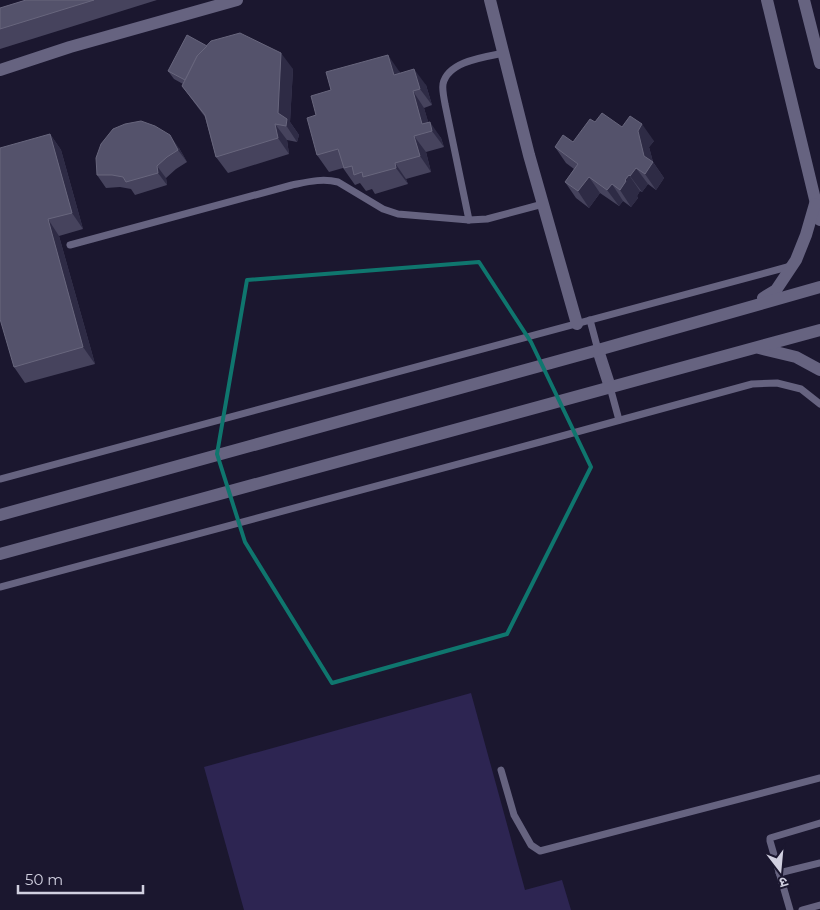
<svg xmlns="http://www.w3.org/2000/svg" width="820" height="910" font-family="Montserrat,'Noto Sans Devanagari',sans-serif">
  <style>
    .green { fill: #2d2552 }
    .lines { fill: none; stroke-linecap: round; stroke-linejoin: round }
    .lane { stroke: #666380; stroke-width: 7 }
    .street { stroke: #666380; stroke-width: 12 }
    .secondary { stroke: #666380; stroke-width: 12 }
    .wall { fill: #46435d }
    .shaded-wall { fill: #2e2b45 }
    .building { fill: #54526b; stroke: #68667d }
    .marked { fill: none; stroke: #0f766e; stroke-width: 4; stroke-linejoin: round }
  </style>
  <rect width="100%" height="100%" fill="#1b172f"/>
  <polygon class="green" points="471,693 525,890 562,880 571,910 244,910 204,767"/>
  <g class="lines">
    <g class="lane">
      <path d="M469,220L445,104C444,98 442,90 443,84C448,61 485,57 504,53"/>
      <path d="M70,245L292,185C307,182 322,178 338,182L383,209L398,214L469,220L487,219L543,204"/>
      <polyline points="590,320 598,350"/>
      <polyline points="610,387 619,420"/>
      <polyline points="0,479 791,266"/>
      <polyline points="0,587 540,442 752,384 777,383 801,389 820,404"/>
      <polyline points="501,770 514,815 531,845 540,851 820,778"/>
      <polyline points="779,873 820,863"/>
      <polyline points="790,910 770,841 770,838 820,823"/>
      <polyline points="802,910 820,905"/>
    </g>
    <g class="street">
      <polyline points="490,0 529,155 577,324"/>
      <polyline points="0,70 70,47 237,0"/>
    </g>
    <g class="secondary">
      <polyline points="767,0 820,220"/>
      <polyline points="804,0 820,63"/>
      <polyline points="763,298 776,290 796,260 806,235 815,204"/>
      <polyline points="759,348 796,357 820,370"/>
      <polyline points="598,350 610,387"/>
      <polyline points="0,515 598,350 820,287"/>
      <polyline points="0,554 820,330"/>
    </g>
  </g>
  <g class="wall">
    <polygon points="26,0 157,0 0,49 0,8"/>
    <polygon points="207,46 293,69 290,122 299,135 297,142 287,140 289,154 228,173 216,157 205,117 182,86 183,84 174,79 168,71"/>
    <polygon points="399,71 400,73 426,85 432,105 424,108 428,122 441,138 444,147 426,152 431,172 406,179 408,184 375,194 372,189 366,191 360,183 355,185 343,168 329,172 317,155 316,115"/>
    <polygon points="595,122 654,141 649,147 653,162 664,178 656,190 648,184 642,192 640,191 637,196 638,198 631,207 623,201 619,206 600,193 589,208 576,198 565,182 574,169 566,163 555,147 573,142"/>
    <polygon points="50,134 61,150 83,229 59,236 95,364 25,383 14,367"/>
    <polygon points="179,148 187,162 176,169 166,178 167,185 135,195 131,189 120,187 106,188 97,175"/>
  </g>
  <g class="shaded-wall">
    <polygon points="281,53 293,69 290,122 299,135 297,142 278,113"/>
    <polygon points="388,55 399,71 405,91 394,75"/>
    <polygon points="414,69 426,85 432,105 420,89"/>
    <polygon points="413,91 424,108 431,131 422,124"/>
    <polygon points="430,122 441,138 444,147 432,131"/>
    <polygon points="275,124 287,140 289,154 278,138"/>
    <polygon points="642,124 654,141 649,147 653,162 664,178 656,190 645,174 644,156 638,131"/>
    <polygon points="50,134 61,150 83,229 72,213"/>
    <polygon points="170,135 179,148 187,162 178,150"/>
    <polygon points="414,136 426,152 431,172 420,156"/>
    <polygon points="395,163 406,179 408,184 396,168"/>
    <polygon points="157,166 166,178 167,185 158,173"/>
    <polygon points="636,168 648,184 642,192 630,176"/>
    <polygon points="629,175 640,191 637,196 638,198 631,207 620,190 625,180"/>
    <polygon points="589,177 600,193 589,208 578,191"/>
    <polygon points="612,184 623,201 619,206 607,190"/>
    <polygon points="48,219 59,236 95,364 83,347"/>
  </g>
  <g class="building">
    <polygon points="26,0 94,0 0,29 0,8"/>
    <polygon points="240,33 281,53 278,113 287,119 286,126 275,124 278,138 216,157 205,115 182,86 197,56 211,41"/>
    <polygon points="187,35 207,46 197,56 185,80 168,71"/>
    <polygon points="388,55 394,75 414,69 420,89 413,91 422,124 430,122 432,131 414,136 420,156 395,163 396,168 363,177 362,172 354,175 352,166 344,168 338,149 317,155 307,118 316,115 311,96 331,90 326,72"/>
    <polygon points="602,113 622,127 630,116 642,124 638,131 644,156 653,162 645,174 636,168 630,176 629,175 625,180 626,181 620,190 612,184 607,190 589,177 578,191 565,182 578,164 555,147 563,135 573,142 590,119 595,122"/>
    <polygon points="141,121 155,126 170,135 178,150 167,157 157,166 158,173 126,182 123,177 112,175 97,175 96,158 101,144 113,129 125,124"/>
    <polygon points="50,134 72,213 48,219 83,347 14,367 0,319 0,148"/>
  </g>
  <path class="marked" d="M479,262L531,342L591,467L507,634L332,683L245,542L217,454L247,280Z"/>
  <g transform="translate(780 870) rotate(164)" stroke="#1b172f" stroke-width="4" paint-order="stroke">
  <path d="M0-4L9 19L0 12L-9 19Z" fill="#d1d0e0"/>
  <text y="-8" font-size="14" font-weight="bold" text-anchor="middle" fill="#d1d0e0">उ</text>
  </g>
  <path d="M18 885v8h125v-8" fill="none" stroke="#d1d0e0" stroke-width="2.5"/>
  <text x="25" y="885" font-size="15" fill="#d1d0e0" stroke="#1b172f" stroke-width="4" paint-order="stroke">50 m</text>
</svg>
